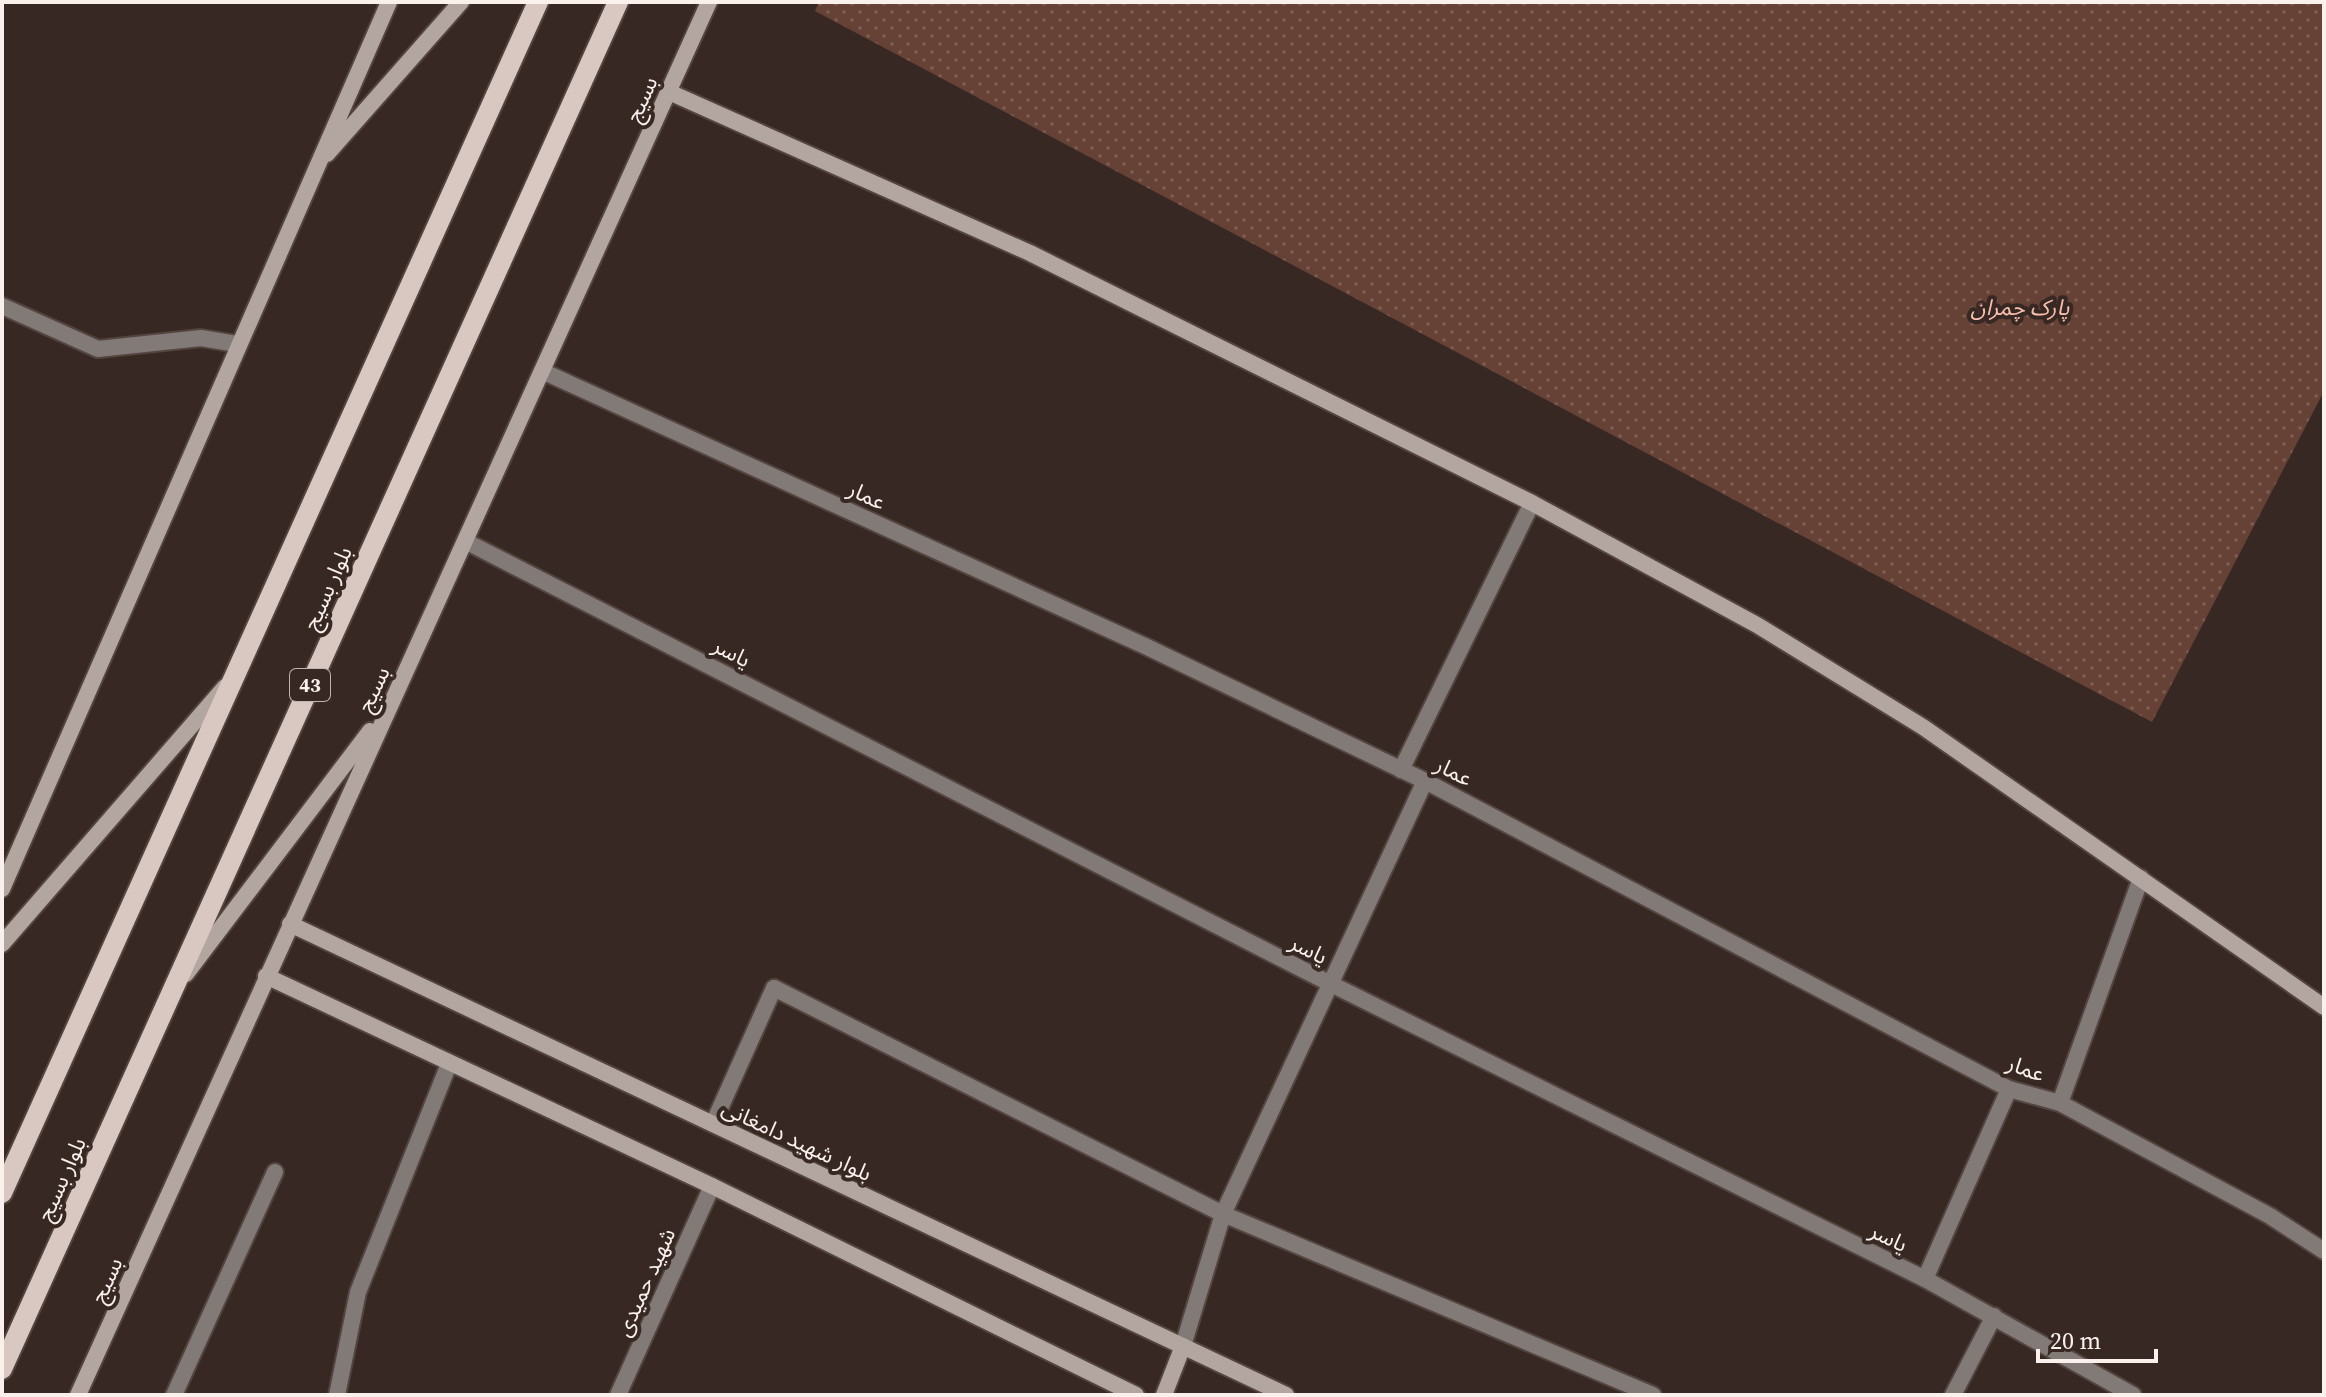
<svg xmlns="http://www.w3.org/2000/svg" width="2326" height="1397" font-family="'Source Serif 4','Noto Sans Arabic',serif">
  <style>
    .park { fill: url(#park-dots) }
    .lines { fill: none; stroke-linecap: round; stroke-linejoin: round }
    .lane-casing { stroke: #53443f; stroke-width: 20 }
    .street-casing { stroke: #53443f; stroke-width: 20 }
    .secondary-casing { stroke: #53443f; stroke-width: 20 }
    .primary-casing { stroke: #53443f; stroke-width: 24 }
    .lane { stroke: #827a77; stroke-width: 16 }
    .street { stroke: #827a77; stroke-width: 16 }
    .secondary { stroke: #b3a6a1; stroke-width: 16 }
    .primary { stroke: #d9c7c1; stroke-width: 20 }
    .labels { text-anchor: middle; stroke-width: 8; stroke-linejoin: round; paint-order: stroke }
    .shield { fill: #382823; stroke: #c0b4b0; stroke-width: 2 }
    .shield-label { font-size: 20px; font-weight: bold; fill: #faf0ec }
    .street-label { font-size: 22px; fill: #faf0ec; stroke: #382823 }
    .park-label { font-size: 22px; font-style: italic; fill: #f7c0ad; stroke: #382823 }
  </style>
  <defs>
    <pattern id="park-dots" width="8" height="8" patternUnits="userSpaceOnUse" patternTransform="scale(2)"><rect width="8" height="8" fill="#664135"/><path d="M2 2h.1M6 6h.1" fill="none" stroke="#7d5d52" stroke-width="1.8" stroke-linecap="round"/></pattern>
  </defs>
  <rect width="100%" height="100%" fill="#382823"/>
  <polygon class="park" points="819,2 2324,2 2324,391 2152,722 815,11"/>
  <g class="lines">
    <g class="lane-casing">
      <g id="lane">
        <polyline points="713,1124 774,988"/>
        <polyline points="174,1395 275,1172"/>
      </g>
    </g>
    <g class="street-casing">
      <g id="street">
        <polyline points="2,306 98,349 201,338 237,344"/>
        <polyline points="542,371 1145,646 1425,781 2009,1089 2060,1103 2270,1216 2324,1251"/>
        <polyline points="465,541 1331,984 1925,1279 2133,1395"/>
        <polyline points="1401,770 1532,503"/>
        <polyline points="774,988 1223,1214 1653,1395"/>
        <polyline points="2060,1103 2141,878"/>
        <polyline points="1925,1279 2009,1089"/>
        <polyline points="1183,1346 1223,1214 1425,781"/>
        <polyline points="337,1395 358,1292 449,1064"/>
        <polyline points="618,1395 712,1186"/>
        <polyline points="1953,1395 1994,1316"/>
      </g>
    </g>
    <g class="secondary-casing">
      <g id="secondary">
        <polyline points="669,92 1030,253 1532,503 1757,625 1923,727 2324,1007"/>
        <polyline points="327,154 461,2"/>
        <polyline points="2,889 389,2"/>
        <polyline points="290,924 1286,1395"/>
        <polyline points="2,944 225,687"/>
        <polyline points="186,974 370,731"/>
        <polyline points="266,976 712,1186 1136,1395"/>
        <polyline points="78,1395 709,2"/>
        <polyline points="1164,1395 1183,1346"/>
      </g>
    </g>
    <g class="primary-casing">
      <g id="primary">
        <polyline points="2,1193 538,2"/>
        <polyline points="2,1369 618,2"/>
      </g>
    </g>
    <use href="#lane" class="lane"/>
    <use href="#street" class="street"/>
    <use href="#secondary" class="secondary"/>
    <use href="#primary" class="primary"/>
  </g>
  <g class="labels">
    <rect class="shield" x="290" y="669" width="40" height="32" rx="6"/>
    <g class="shield-label">
      <text x="310" y="692">43</text>
    </g>
    <g class="street-label">
      <text transform="translate(641 99) rotate(-66)" y="8">بسیج</text>
      <text transform="translate(867 495) rotate(25)" y="8">عمار</text>
      <text transform="translate(327 588) rotate(-66)" y="8">بلوار بسیج</text>
      <text transform="translate(732 652) rotate(27)" y="8">یاسر</text>
      <text transform="translate(373 689) rotate(-65)" y="8">بسیج</text>
      <text transform="translate(1454 771) rotate(27)" y="8">عمار</text>
      <text transform="translate(1309 949) rotate(27)" y="8">یاسر</text>
      <text transform="translate(2026 1068) rotate(20)" y="8">عمار</text>
      <text transform="translate(797 1140) rotate(25)" y="8">بلوار شهید دامغانی</text>
      <text transform="translate(61 1179) rotate(-66)" y="8">بلوار بسیج</text>
      <text transform="translate(1889 1237) rotate(26)" y="8">یاسر</text>
      <text transform="translate(106 1280) rotate(-66)" y="8">بسیج</text>
      <text transform="translate(645 1282) rotate(-66)" y="8">شهید حمیدی</text>
    </g>
    <g class="park-label">
      <text x="2020" y="315">پارک چمران</text>
    </g>
  </g>
  <rect width="2326" height="1397" fill="none" stroke="#faf0ec" stroke-width="8"/>
  <path d="M2038 1349v12h118v-12" fill="none" stroke="#faf0ec" stroke-width="4"/>
  <text x="2050" y="1349" font-size="24" fill="#faf0ec" stroke="#382823" stroke-width="6" paint-order="stroke">20 m</text>
</svg>
